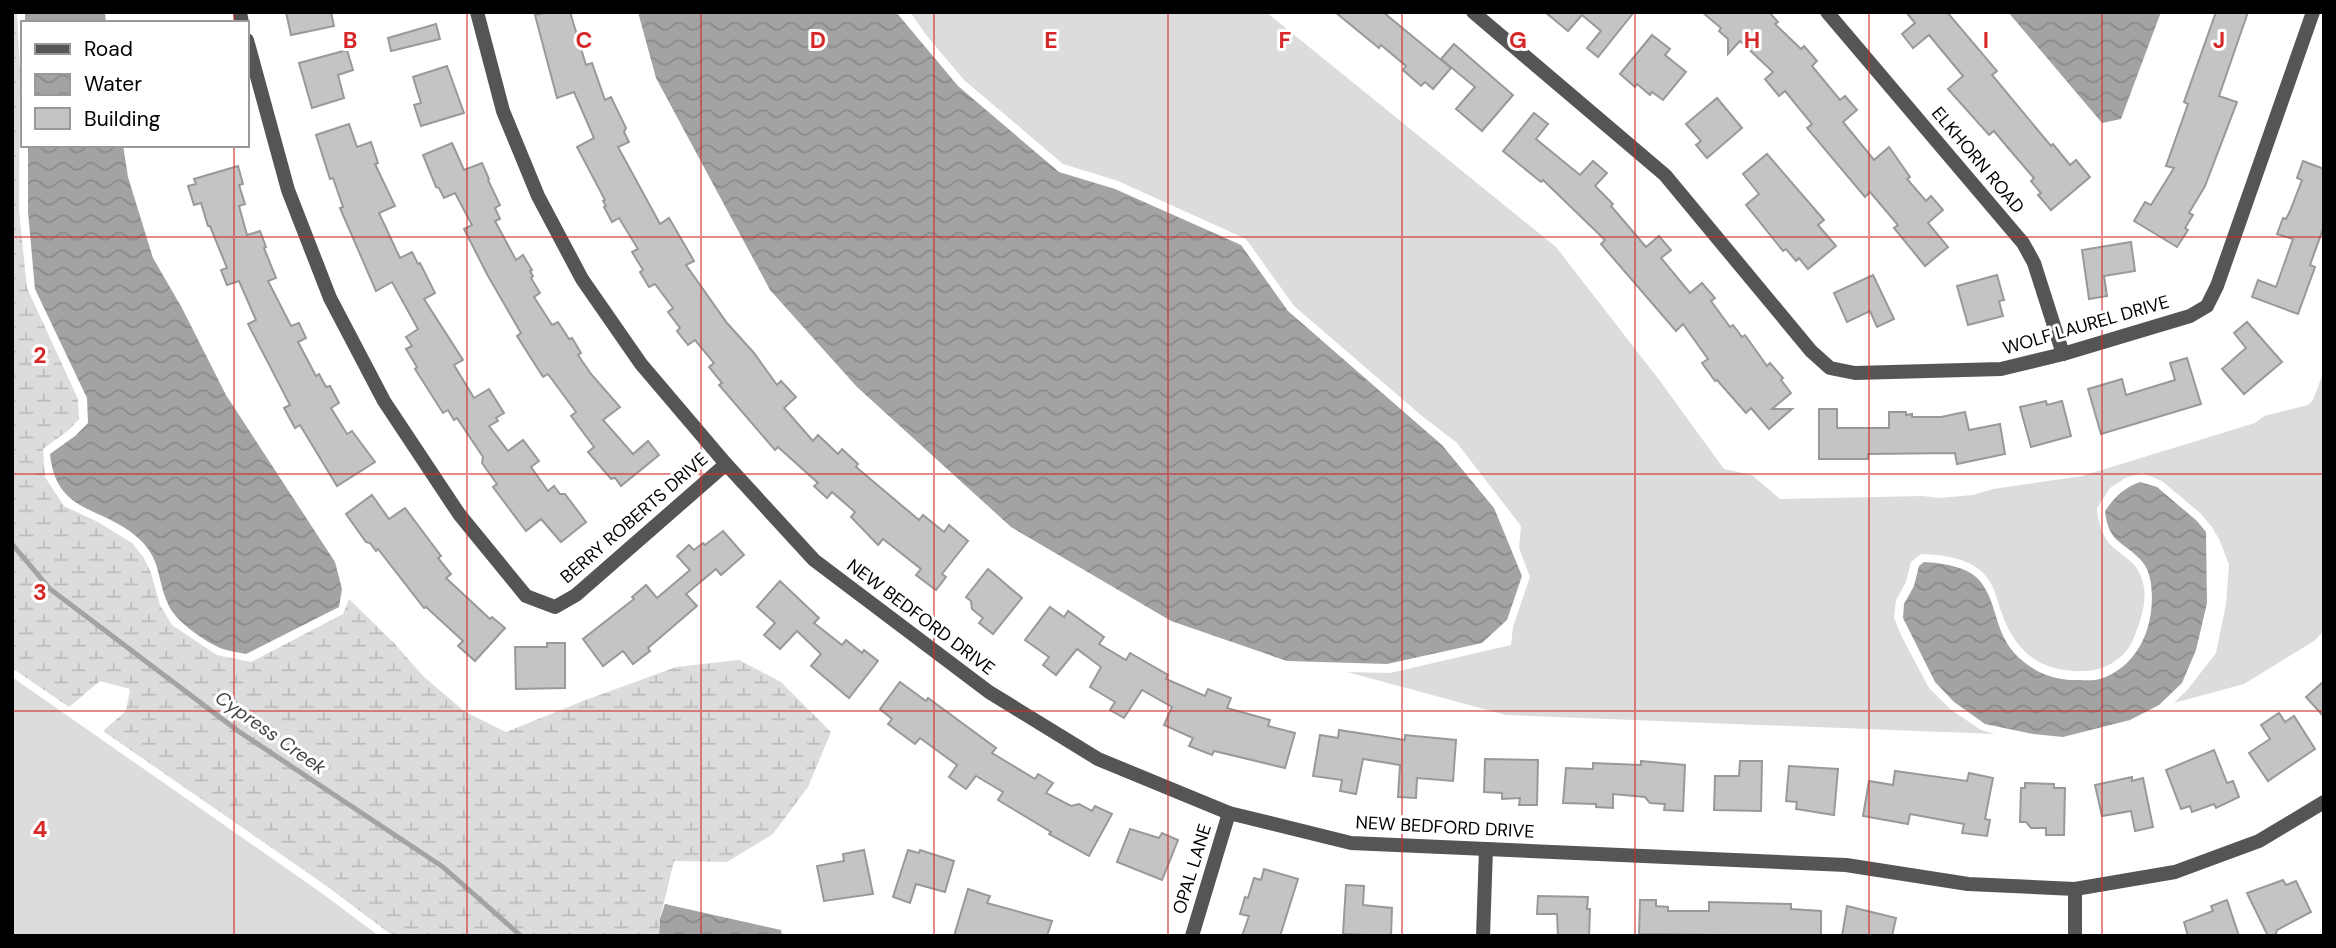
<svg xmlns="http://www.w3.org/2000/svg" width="2336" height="948" font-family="'DM Sans',sans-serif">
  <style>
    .grass { fill: #dcdcdc }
    .wetland { fill: url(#wetland-marsh) }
    .water { fill: url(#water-waves) }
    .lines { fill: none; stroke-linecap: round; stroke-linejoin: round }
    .stream { stroke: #a3a3a3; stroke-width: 5 }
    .building { fill: #c4c4c4; stroke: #999; stroke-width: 2 }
    .minor { stroke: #555; stroke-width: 14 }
    .grid { fill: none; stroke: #d62828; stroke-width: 2; stroke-opacity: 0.55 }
    .labels { text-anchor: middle; stroke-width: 6; stroke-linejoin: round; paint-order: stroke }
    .street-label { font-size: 18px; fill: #000; stroke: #fff }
    .water-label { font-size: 19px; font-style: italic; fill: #444; stroke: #fff }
    .grid-label { font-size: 23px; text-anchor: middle; font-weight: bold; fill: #d62828; stroke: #fff; stroke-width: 6; stroke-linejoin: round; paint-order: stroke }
  </style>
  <defs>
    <pattern id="wetland-marsh" width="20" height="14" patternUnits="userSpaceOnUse" patternTransform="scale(1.75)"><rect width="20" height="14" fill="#dcdcdc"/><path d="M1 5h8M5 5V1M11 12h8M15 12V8" fill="none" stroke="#bbb"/></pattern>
    <pattern id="water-waves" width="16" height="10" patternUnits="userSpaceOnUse" patternTransform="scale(1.75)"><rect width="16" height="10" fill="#a3a3a3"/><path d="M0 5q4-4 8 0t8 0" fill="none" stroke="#8b8b8b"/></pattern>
  </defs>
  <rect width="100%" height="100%" fill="#fff"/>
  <g class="grass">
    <path d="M910,12H1266L1556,247L1660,381L1724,469L1752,475L1780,499L1923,496L1939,498L1973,495L1993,489L2082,476L2255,423L2264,416L2308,405L2313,400L2324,371V631L2314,641L2244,684L2174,703L2188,689L2216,653L2226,604L2229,565L2220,541L2212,527L2200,513L2162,481L2142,473L2125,478L2110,488L2097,508C2098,521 2101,533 2109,543C2122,558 2138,560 2143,583C2148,602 2140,622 2133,640C2126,657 2106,670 2087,671C2043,673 2017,655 2002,614C1996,598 1995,584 1982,572C1966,557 1942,555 1921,554L1911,562L1906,582L1896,600L1894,618L1902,637L1929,688L1950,709L1981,730L1995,734L1506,715L1347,672L1390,673L1511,645L1513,627L1530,577L1519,548L1521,526L1457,443L1422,416L1294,306L1246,239L1118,181L1063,164L964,80L927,36Z"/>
    <polygon points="12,677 323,894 379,936 12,936"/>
  </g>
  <polygon class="wetland" points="12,12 17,12 20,71 19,211 27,288 78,399 79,419 69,430 43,449 45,477 64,506 98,522 132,543 144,558 151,573 160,605 172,625 217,655 251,662 343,614 349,599 394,643 423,676 464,711 506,732 583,701 676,667 739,660 781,682 831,732 808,787 773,834 727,862 674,861 660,919 659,936 393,936 328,887 103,731 126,711 130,689 100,681 69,707 12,668"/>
  <g class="water">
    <polygon points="25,12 105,12 106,23 25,23"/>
    <polygon points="638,12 896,12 958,86 1059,172 1115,189 1241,245 1288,311 1442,445 1494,508 1522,576 1507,620 1482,643 1387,664 1287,661 1171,621 1011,527 857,387 770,290 656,78"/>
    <polygon points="2008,12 2161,12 2121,119 2102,123"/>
    <path d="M28,145H123L128,177L153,258L182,308L226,395L335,562L342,589L339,607L246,654C238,652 228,651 220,648C203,640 175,621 168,604C156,577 162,559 137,537C100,505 56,514 50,454L75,436L88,423L87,398L35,289L28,212Z"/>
    <path d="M2140,482L2157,487L2197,521L2206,532L2207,603L2196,650L2182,683L2159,705L2130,720L2063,737L2033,734L1985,724L1954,702L1935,682L1903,618L1904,604L1914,586L1919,566L1924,562C1941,563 1967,566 1979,580C2000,604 1992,637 2024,662C2040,675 2059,681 2079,680C2085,680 2094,681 2100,679C2140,666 2156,623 2151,584C2148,559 2133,554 2117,540C2109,533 2106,521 2105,511C2115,496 2124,488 2140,482Z"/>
    <polygon points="665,904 781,930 782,936 659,936 660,919"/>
  </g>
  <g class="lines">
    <polyline class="stream" points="12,544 50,589 238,731 443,867 521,936"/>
  </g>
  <g class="building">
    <polygon points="286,12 331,12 334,26 291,35"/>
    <polygon points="547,12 570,12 586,65 592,63 605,100 611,97 626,128 624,132 629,142 618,147 660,224 669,218 694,261 686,265 727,323 754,353 777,385 781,381 796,397 784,408 813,441 818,435 838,454 842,449 858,464 856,467 919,520 923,515 944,532 949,525 968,541 942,574 946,577 936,590 916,575 921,569 883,539 878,545 851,517 855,512 832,492 827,498 814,486 818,483 778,447 775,450 719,385 722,383 709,367 714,363 695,340 688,345 677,331 680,328 668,312 673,308 655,284 649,287 640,272 643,270 632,252 638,249 619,218 612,222 604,207 606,206 603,201 605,200 577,147 594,138 574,92 557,98 535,15"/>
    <polygon points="1335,12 1383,12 1451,68 1433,89 1425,82 1421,86 1403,70 1406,66 1381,45 1379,48"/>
    <polygon points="1545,12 1634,12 1598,57 1587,48 1601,31 1582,15 1568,31"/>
    <polygon points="1702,12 1769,12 1778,22 1775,24 1801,49 1804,46 1817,61 1812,66 1840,100 1845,96 1857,110 1843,122 1874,160 1889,147 1910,177 1907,179 1926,201 1931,196 1943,210 1928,223 1948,247 1925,266 1894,228 1898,225 1870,192 1865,197 1807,128 1812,124 1785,91 1779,96 1765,79 1773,72 1740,41 1728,54 1728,39 1719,31 1721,28"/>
    <polygon points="1906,12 1947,12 1997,71 1992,75 2051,146 2053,144 2070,165 2076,160 2090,177 2051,210 2038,195 2041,193 2031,181 2034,178 2009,149 1994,131 1989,135 1948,89 1963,76 1929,35 1913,48 1902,34 1915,23"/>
    <polygon points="2216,12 2248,12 2219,96 2237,102 2205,186 2189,213 2193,215 2185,228 2188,230 2177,247 2134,221 2145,202 2151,205 2174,168 2166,166 2188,104 2184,102"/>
    <polygon points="436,24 440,39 391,51 388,38"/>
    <polygon points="1652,35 1670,49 1665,55 1686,72 1663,100 1652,92 1650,95 1637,84 1635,87 1620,74"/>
    <polygon points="1454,44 1513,95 1482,131 1456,109 1475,87 1441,59"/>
    <polygon points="347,50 353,70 338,75 344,98 312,108 299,63"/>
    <polygon points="447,66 464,113 421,126 414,105 421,103 413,77"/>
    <polygon points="1717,98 1742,128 1707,158 1696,145 1701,141 1686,124"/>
    <polygon points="1534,113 1548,124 1536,139 1580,175 1593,161 1607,173 1595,186 1613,204 1611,206 1646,247 1659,236 1671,250 1661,258 1690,293 1702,283 1715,298 1711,301 1730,327 1733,325 1742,337 1745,335 1767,366 1770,363 1783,378 1781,380 1791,393 1772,409 1792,409 1769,429 1751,408 1746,413 1717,380 1715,381 1702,363 1708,359 1683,324 1676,331 1601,244 1605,240 1543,180 1541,182 1503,151"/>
    <polygon points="349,124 357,147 371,142 378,163 375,164 395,206 379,213 400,258 412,252 418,264 420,263 435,293 424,299 463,360 454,365 474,398 489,389 504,413 496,418 498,421 489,426 508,451 523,440 539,461 531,467 548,491 554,486 560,494 565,494 586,522 561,542 541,519 526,531 493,487 497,484 482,463 483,457 457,418 454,420 448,410 443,413 415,369 417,367 406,349 412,346 406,337 418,329 392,282 376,291 340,208 343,207 333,178 330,179 316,135"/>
    <polygon points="452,143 464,170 482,163 489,179 488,180 500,205 495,208 500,219 495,221 516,260 523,255 532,270 530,271 533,276 531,278 540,293 534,297 552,325 558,322 569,339 572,338 581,353 578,355 591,374 620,407 603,420 633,454 648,441 659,455 621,486 615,478 611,479 588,452 594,447 571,416 576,412 548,374 543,377 517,336 521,333 488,276 464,229 472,225 455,193 444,198 439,188 436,187 423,155"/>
    <polygon points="1767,154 1824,220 1818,225 1836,246 1808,269 1799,258 1796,261 1786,249 1783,251 1746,205 1759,194 1743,174"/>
    <polygon points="2303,161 2324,169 2324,226 2310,265 2315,267 2298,314 2252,297 2258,280 2276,287 2293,239 2277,234 2283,218 2286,219 2290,211 2302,180 2297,178"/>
    <polygon points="238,166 243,184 239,185 245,204 239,206 247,235 260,231 266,247 264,248 276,278 268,281 291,326 299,323 306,338 298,342 316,376 319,374 326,387 330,386 339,403 331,408 347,434 352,431 375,462 337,486 300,425 295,428 284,408 290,405 248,324 256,320 239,281 227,285 221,270 227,268 210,226 208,226 201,203 194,205 188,186 196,184 194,179"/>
    <polygon points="2131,242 2135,271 2104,276 2107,296 2089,299 2082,250"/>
    <polygon points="1873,275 1894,319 1877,327 1870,311 1847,322 1834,293"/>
    <polygon points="1997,275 2004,300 1999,301 2003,316 1968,325 1957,286"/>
    <polygon points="2247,322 2282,362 2244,394 2222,369 2246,348 2234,333"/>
    <polygon points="2187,358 2201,404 2101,434 2088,389 2122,379 2126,395 2175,380 2170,363"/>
    <polygon points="2046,401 2047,405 2062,401 2071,436 2031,447 2020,407"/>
    <polygon points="1819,409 1837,409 1837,428 1889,428 1889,412 1906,412 1906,415 1912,414 1912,417 1941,417 1965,412 1969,430 2000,424 2005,454 1957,464 1955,453 1868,454 1868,459 1819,459"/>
    <polygon points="372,495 389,519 405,508 441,556 438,558 451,574 446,578 490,619 492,617 505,628 475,661 458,646 463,641 426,607 424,608 378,549 376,551 370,543 366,542 346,514"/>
    <polygon points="723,531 744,555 721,575 716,569 686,594 697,606 648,648 650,651 633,664 623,651 603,666 583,639 634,599 632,597 646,585 657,598 690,570 677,556 689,545 694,550 703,543 705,545"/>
    <polygon points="988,569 1022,598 993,634 979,623 983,618 972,609 971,601 966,597"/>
    <polygon points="780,581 819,618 814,623 842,645 846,640 862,653 864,650 878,661 849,698 811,666 821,654 797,631 780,649 764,635 775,623 757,607"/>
    <polygon points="1050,607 1064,617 1068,611 1104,637 1099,644 1126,660 1130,653 1168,675 1166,679 1205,696 1208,689 1231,698 1227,708 1270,720 1268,726 1295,733 1285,768 1214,751 1212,755 1189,746 1193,738 1164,725 1172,707 1142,690 1124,718 1110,710 1115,702 1090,687 1101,667 1077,649 1056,675 1043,665 1049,657 1025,640"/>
    <polygon points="547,643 565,643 565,688 516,689 515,647 547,647"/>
    <polygon points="2324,681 2324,717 2306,697"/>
    <polygon points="900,682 926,701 928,698 996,748 992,753 1035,779 1038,774 1053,783 1046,793 1071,806 1079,804 1092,811 1095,806 1112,814 1089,856 1049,834 1051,832 998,800 1003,792 976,776 966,789 949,777 957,765 920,738 915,744 888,724 892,719 880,709"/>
    <polygon points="2279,713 2285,722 2294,716 2315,749 2268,781 2249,753 2270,739 2261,725"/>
    <polygon points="1339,730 1405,740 1405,735 1456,740 1453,781 1417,778 1416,798 1398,797 1400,765 1363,759 1356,794 1340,791 1342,780 1313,776 1320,735 1338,738"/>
    <polygon points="2214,750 2227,783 2233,781 2239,797 2216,808 2214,804 2192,812 2190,806 2181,809 2166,770"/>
    <polygon points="1485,759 1538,760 1537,805 1519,805 1520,798 1502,799 1502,793 1484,792"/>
    <polygon points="1641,761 1685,765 1683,811 1664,810 1665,804 1650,803 1645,797 1613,794 1613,808 1596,807 1596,804 1563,803 1566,768 1593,769 1593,763 1641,765"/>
    <polygon points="1740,761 1762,761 1761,811 1714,810 1715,776 1739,776"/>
    <polygon points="1789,766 1838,769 1834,815 1796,809 1797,802 1786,801"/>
    <polygon points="1895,771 1967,781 1969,773 1993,778 1985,819 1990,820 1987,836 1962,833 1964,824 1910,814 1908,824 1863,816 1869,781 1893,785"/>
    <polygon points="2132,777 2132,781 2143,778 2153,827 2135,831 2131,811 2102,816 2095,785"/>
    <polygon points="2025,783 2054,784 2054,788 2065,788 2064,835 2046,835 2046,828 2031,828 2026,822 2020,822 2021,788 2025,788"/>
    <polygon points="1130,829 1159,838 1162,833 1178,840 1162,880 1117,862"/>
    <polygon points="864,850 873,894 824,901 817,866 844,861 843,854"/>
    <polygon points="908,850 919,853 920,850 954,861 945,892 916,884 910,903 893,897"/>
    <polygon points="1264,869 1298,879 1280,936 1242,936 1249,916 1240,914 1245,897 1248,898 1254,878 1261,880"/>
    <polygon points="2283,880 2286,885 2296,881 2311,912 2277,930 2275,936 2268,936 2247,893"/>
    <polygon points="1346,885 1364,886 1363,905 1392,908 1391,936 1343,934"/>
    <polygon points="968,889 990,896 987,903 1052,921 1047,936 954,936"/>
    <polygon points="1538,896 1588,897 1587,909 1590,909 1589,936 1558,936 1557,914 1537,914"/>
    <polygon points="1640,900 1656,900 1656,906 1668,907 1668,911 1709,911 1709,902 1791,904 1791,909 1821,911 1821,936 1639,934"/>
    <polygon points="2227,900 2239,936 2188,936 2184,922 2213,911 2211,906"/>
    <polygon points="1847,906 1896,918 1892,936 1842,936"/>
  </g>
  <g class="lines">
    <g class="minor">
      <polyline points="240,12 242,23"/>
      <polyline points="477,12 503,111 538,196 582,279 641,364 726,464 814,560 989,692 1098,759 1229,813 1351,843 1846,865 1968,884 2075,889 2175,872 2259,841 2324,802"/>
      <polyline points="1473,12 1665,175 1811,351 1830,368 1855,373 2001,369 2063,354 2190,316 2207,306 2217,286 2313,12"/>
      <polyline points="1827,12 2023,243 2034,263 2063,354"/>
      <polyline points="247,40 288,190 330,298 384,401 459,514 526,596 555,607 576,595 726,464"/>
      <polyline points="2075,889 2075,936"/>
      <polyline points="1192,936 1229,813"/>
      <polyline points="1483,936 1486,849"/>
    </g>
  </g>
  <path class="grid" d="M234,12V23M467,12V936M701,12V936M934,12V936M1168,12V936M1402,12V936M1635,12V936M1869,12V936M2102,12V936M234,145V936M12,237H2324M12,474H2324M12,711H2324"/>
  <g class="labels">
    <g class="street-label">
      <text transform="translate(1978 160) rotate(50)" y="6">ELKHORN ROAD</text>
      <text transform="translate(2086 325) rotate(-16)" y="6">WOLF LAUREL DRIVE</text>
      <text transform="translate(634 518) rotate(-41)" y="6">BERRY ROBERTS DRIVE</text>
      <text transform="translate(921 617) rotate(37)" y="6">NEW BEDFORD DRIVE</text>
      <text transform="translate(1445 827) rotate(3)" y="6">NEW BEDFORD DRIVE</text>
      <text transform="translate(1192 869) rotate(-73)" y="6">OPAL LANE</text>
    </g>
    <g class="water-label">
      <text transform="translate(271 732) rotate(35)" y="7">Cypress Creek</text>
    </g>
  </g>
  <g class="grid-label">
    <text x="350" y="48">B</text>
    <text x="584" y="48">C</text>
    <text x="818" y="48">D</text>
    <text x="1051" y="48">E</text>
    <text x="1285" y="48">F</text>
    <text x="1518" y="48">G</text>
    <text x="1752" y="48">H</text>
    <text x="1986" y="48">I</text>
    <text x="2219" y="48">J</text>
    <text x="40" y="363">2</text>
    <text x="40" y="600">3</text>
    <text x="40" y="837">4</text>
  </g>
  <rect width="2336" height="948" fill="none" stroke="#000000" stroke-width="28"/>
  <rect x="21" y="21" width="228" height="126" fill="#ffffff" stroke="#999999" stroke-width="2"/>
  <rect x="35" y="44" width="35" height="10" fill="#555555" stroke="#999999" stroke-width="2"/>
  <text x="84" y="56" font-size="21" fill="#000000">Road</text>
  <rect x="35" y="74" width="35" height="21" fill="url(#water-waves)" stroke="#999999" stroke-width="2"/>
  <text x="84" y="91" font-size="21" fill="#000000">Water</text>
  <rect x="35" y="108" width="35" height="21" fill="#c4c4c4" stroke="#999999" stroke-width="2"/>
  <text x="84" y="126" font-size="21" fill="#000000">Building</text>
</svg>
